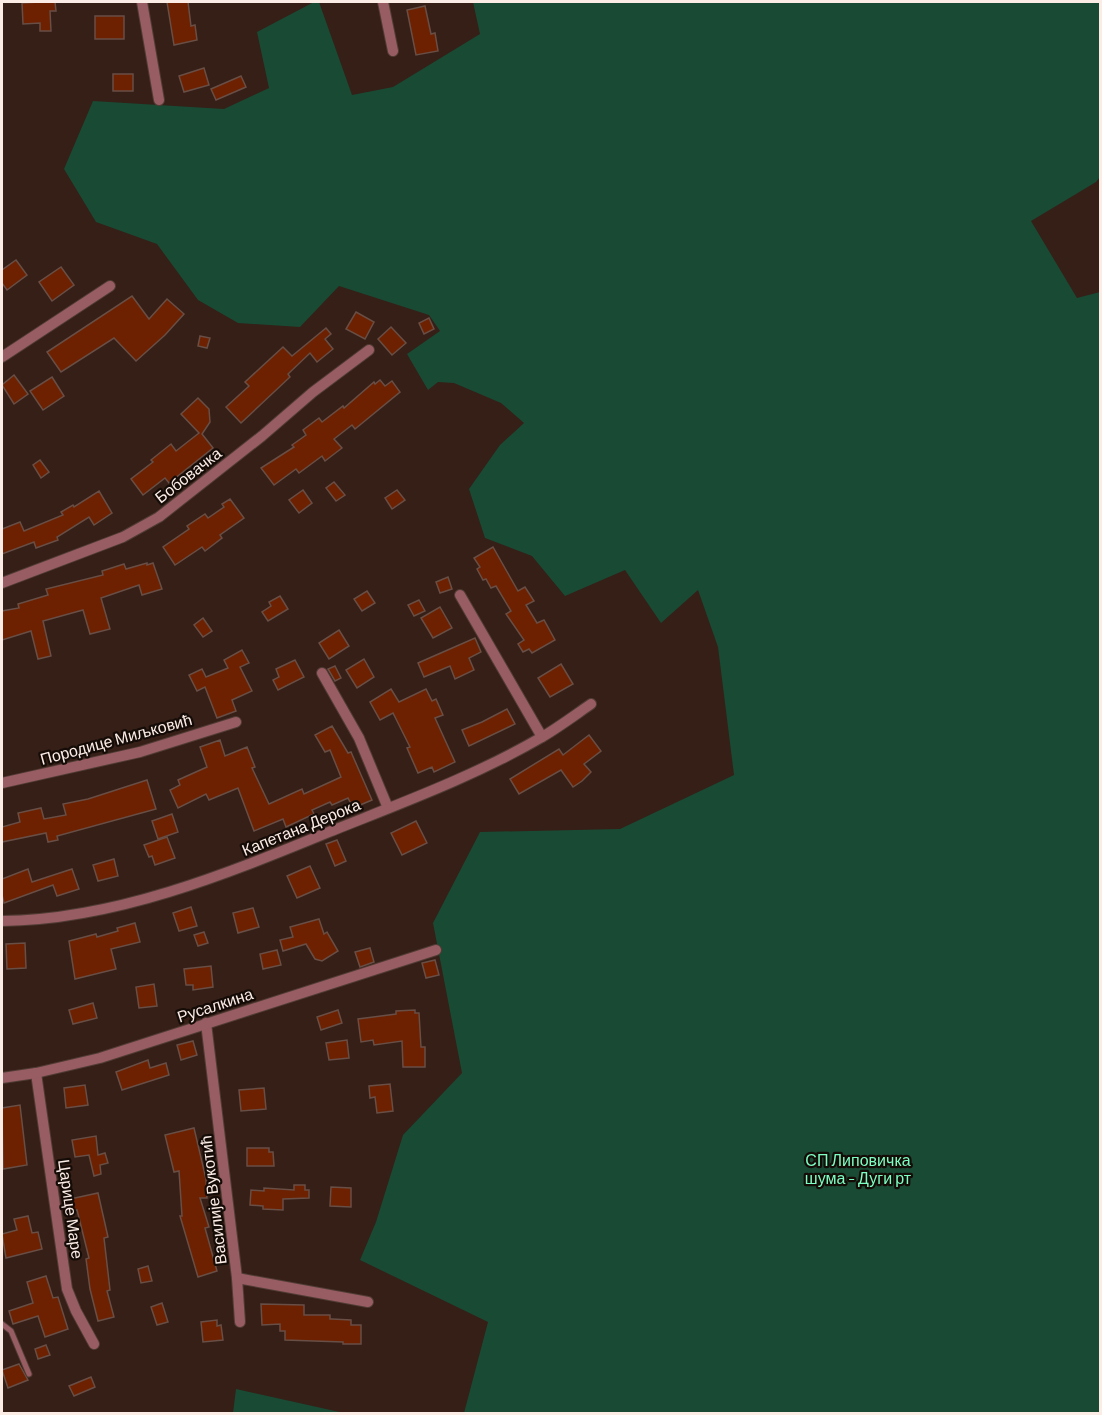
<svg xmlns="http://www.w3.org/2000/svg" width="1102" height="1415" font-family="Barlow,sans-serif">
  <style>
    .green { fill: #194a34 }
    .building { fill: #6d2100; stroke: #684e45; stroke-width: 1.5 }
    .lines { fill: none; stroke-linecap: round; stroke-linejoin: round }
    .service-casing { stroke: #513c34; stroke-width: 7 }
    .minor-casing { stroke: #513c34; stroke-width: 12 }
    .service { stroke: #985c63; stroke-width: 5 }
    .minor { stroke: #985c63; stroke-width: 10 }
    .labels { text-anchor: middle; stroke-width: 4.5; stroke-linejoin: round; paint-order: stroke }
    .street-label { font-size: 16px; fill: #fcece6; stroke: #150c08 }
    .park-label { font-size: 16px; fill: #7bffc2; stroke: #150c08 }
  </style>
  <rect width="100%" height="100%" fill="#351f17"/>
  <g class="green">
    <polygon points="314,2 319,2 352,95 393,87 480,34 473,2 1100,2 1100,177 1096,182 1031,221 1077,298 1100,292 1100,1413 464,1413 488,1322 360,1260 376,1222 403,1135 462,1073 433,923 480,832 620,829 734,775 718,647 698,590 661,623 625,570 565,596 532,556 485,538 469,489 500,445 524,423 501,403 454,383 438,382 428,390 407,354 440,331 429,315 339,286 300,327 238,323 198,300 157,244 96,222 64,169 93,101 224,109 269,88 257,32"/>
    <polygon points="236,1389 344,1413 233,1413"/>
  </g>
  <g class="building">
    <polygon points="40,2 55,2 56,11 50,11 51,31 40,31 40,23 23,24 22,3"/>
    <polygon points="167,2 188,2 191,26 195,25 197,40 174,45"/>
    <polygon points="425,6 431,34 435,33 438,51 416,55 407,10"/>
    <rect x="95" y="16" width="29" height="23"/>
    <polygon points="204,68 209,85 184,92 179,76"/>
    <rect x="113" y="74" width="20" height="17"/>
    <polygon points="241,76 246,87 216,100 211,89"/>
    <polygon points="16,260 27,275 7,290 2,283 2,270"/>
    <polygon points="61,267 74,285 52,301 39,282"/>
    <polygon points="132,296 149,319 167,299 184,314 165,335 136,361 114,338 61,372 47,352"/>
    <polygon points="356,312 374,322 365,339 346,329"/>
    <polygon points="429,318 434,329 424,334 419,323"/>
    <polygon points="391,327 406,343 392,355 378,339"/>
    <polygon points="326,328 331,334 325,339 333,349 317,362 310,353 288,374 290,377 241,423 226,407 249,386 245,382 283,347 292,356"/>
    <polygon points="200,336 210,338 207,348 198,346"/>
    <polygon points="14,375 28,394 14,404 2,385"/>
    <polygon points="52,377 64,396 43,410 30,391"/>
    <polygon points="380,380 385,386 392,381 400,392 355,429 352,425 334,439 342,448 325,461 322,456 299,473 296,469 274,485 261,468 294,447 292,445 306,435 303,430 319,418 322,422 343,406 344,408 374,382 375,384"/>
    <polygon points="198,398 209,409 210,422 202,434 213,448 169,483 165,478 143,495 131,479 153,462 151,460 171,444 176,451 199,433 181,414"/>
    <polygon points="40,460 49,472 41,478 33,465"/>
    <polygon points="334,482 345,495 336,501 326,488"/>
    <polygon points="303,490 312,503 299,513 289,500"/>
    <polygon points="397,490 405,500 392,509 385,498"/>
    <polygon points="99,491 112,513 94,525 89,517 57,537 58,540 36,548 34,542 2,554 2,529 20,522 24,531 63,515 61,512 73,505 74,507"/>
    <polygon points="230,499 244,518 220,535 222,538 205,551 202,547 175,565 163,547 189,529 187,526 205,514 208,518 224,507 222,504"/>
    <polygon points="493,547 518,591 525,587 534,601 526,605 537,623 544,620 555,640 532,653 529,649 523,652 518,644 524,640 506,614 511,611 496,586 491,588 486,579 483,580 477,569 480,567 474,558"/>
    <polygon points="147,563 147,565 153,563 162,589 142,595 139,585 101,598 110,629 90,634 83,610 43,621 51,656 38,659 31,631 2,640 2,611 19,608 18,604 48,595 46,589 103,575 102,571 124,564 126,569"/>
    <polygon points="448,577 452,589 440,593 436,582"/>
    <polygon points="367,591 375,603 362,611 354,599"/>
    <polygon points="280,596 288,609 268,621 262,612 271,606 269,602"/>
    <polygon points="419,600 425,611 414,616 408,605"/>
    <polygon points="440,607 452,628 433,638 421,618"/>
    <polygon points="203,618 212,631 203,637 194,625"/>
    <polygon points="339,630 349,646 329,659 319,643"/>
    <polygon points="475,638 481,652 469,658 474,670 455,679 450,666 424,677 418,663"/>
    <polygon points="242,650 249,663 240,667 252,691 232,700 236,711 217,718 205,687 197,691 189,675 202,669 206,677 228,668 224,660"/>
    <polygon points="364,659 374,677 357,688 346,670"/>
    <polygon points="295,660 304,677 278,690 273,680 279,677 276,669"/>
    <polygon points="561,664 573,684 550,697 538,678"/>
    <polygon points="335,666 341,678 335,681 328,669"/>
    <polygon points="391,689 399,702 426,689 432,701 436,699 443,715 435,718 455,762 434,772 432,767 418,773 407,748 410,747 393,713 380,720 370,702"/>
    <polygon points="507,709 515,724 469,746 462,730 482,722"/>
    <polygon points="332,726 348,753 351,752 372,800 353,808 348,798 332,805 330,802 312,810 314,814 286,827 283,819 254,831 238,788 209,800 206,794 178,808 170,790 180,785 178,780 207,767 200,747 220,740 225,756 247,747 255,767 252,768 269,804 302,789 304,794 341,777 330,750 325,752 315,735"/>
    <polygon points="589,735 601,751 584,764 591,772 582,781 573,787 561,770 519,794 510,779 559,749 563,755"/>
    <polygon points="147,780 156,809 57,836 58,840 48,842 46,833 2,842 2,827 20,822 18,813 41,808 44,819 66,815 63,804 88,799"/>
    <polygon points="172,814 178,832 158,839 152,821"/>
    <polygon points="416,821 427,843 402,855 391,833"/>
    <polygon points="167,837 175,858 155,865 152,856 149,857 144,845"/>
    <polygon points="337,840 346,861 335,866 326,844"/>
    <polygon points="114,859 118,876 98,881 93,865"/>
    <polygon points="310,866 320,888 297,898 287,876"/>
    <polygon points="28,869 32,882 72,869 79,889 57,896 53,885 4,903 2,895 2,879"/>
    <polygon points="191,907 197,926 179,931 173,913"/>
    <polygon points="253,908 259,927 238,933 233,913"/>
    <polygon points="319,919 324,934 327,932 338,951 322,961 315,959 306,944 283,951 280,940 293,937 290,927"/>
    <polygon points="135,923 140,942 111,949 116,969 75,979 69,941 96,934 97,937 118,931 117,928"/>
    <polygon points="204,932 208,943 198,946 194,935"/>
    <polygon points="25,943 26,968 7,969 6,944"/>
    <polygon points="370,948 374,962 360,967 355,952"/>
    <polygon points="277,950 281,965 263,969 260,954"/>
    <polygon points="435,960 439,975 426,978 422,963"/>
    <polygon points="211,966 213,987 193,990 193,985 186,985 184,969"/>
    <polygon points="154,984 157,1006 139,1008 136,987"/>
    <polygon points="93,1003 97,1018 73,1024 69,1010"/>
    <polygon points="338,1010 342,1023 321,1030 317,1017"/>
    <polygon points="415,1010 415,1013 419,1013 421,1047 425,1047 425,1067 403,1067 402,1041 374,1045 373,1040 361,1042 358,1019 396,1014 396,1011"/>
    <polygon points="347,1040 349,1058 329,1060 326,1043"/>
    <polygon points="193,1041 197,1055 181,1060 177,1045"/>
    <polygon points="148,1060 150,1068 166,1063 169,1075 122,1090 116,1072"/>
    <polygon points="390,1084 393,1111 377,1113 375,1097 370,1098 369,1086"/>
    <polygon points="85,1085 88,1105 66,1108 64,1088"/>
    <polygon points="264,1088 266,1109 241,1111 239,1090"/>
    <polygon points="20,1105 27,1165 3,1169 2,1108"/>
    <polygon points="194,1128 206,1179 207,1198 200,1198 209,1227 205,1228 217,1271 198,1277 180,1216 182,1216 179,1171 174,1172 165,1135"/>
    <polygon points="96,1136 98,1155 105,1153 108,1163 100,1165 101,1174 94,1176 89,1155 75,1157 72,1140"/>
    <polygon points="247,1148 269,1148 269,1152 273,1152 274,1166 247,1166"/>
    <polygon points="294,1185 305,1185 305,1190 309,1190 309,1198 283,1199 283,1210 263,1209 263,1206 250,1205 251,1190 264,1191 264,1188 294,1190"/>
    <polygon points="331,1187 351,1188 351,1207 330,1206"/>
    <polygon points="98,1193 108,1237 104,1238 110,1290 107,1291 114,1317 98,1321 90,1289 86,1259 89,1258 77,1210 72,1211 70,1199"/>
    <polygon points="28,1216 32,1233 38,1232 42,1249 6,1258 2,1234 17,1230 14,1219"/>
    <polygon points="148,1266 152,1281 141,1283 138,1269"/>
    <polygon points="46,1276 53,1298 58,1297 68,1329 45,1337 38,1316 13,1324 9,1311 33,1303 27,1282"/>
    <polygon points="162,1303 168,1322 157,1325 151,1307"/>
    <polygon points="261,1304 304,1305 304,1315 330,1315 330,1319 332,1319 351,1320 351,1325 361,1325 361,1344 343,1344 343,1342 285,1340 285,1331 280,1331 280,1324 262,1325"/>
    <polygon points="217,1320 217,1326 221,1325 223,1340 203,1342 201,1322"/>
    <polygon points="46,1345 50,1355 38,1359 35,1349"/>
    <polygon points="19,1364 28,1380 8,1388 2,1370"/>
    <polygon points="91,1377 95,1387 74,1396 69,1386"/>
  </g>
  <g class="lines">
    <g class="service-casing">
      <polyline id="service" points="2,1324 11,1331 29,1374"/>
    </g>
    <g class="minor-casing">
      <g id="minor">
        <polyline points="142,2 159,100"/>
        <polyline points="383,2 393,51"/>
        <polyline points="2,357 110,286"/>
        <polyline points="2,583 123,537 159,517 262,436 313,392 369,350"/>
        <polyline points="460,595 542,737"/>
        <polyline points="322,673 359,738 388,808"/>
        <polyline points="2,783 140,752 236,722"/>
        <path d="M2,921C116,920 229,873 334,830C404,802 477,775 542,737C559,727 575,715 591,704"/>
        <polyline points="206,1023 237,1278 368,1302"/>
        <polyline points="36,1073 67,1289 76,1311 94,1344"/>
        <polyline points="2,1078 36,1073 100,1058 436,950"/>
        <polyline points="237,1278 240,1322"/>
      </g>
    </g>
    <use href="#service" class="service"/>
    <use href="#minor" class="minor"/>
  </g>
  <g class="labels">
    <g class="street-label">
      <text transform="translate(188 475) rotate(-38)" y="6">Бобовачка</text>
      <text transform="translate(116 739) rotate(-15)" y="6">Породице Миљковић</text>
      <text transform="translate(301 827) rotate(-22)" y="6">Капетана Дерока</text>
      <text transform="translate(215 1005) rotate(-18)" y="6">Русалкина</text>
      <text transform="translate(213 1200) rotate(-97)" y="6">Василије Вукотић</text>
      <text transform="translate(71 1209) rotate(82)" y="6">Царице Маре</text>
    </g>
    <g class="park-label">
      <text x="858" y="1166">СП Липовичка<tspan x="858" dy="18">шума - Дуги рт</tspan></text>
    </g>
  </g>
  <rect width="1102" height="1415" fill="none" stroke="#fcece6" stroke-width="6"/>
</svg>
